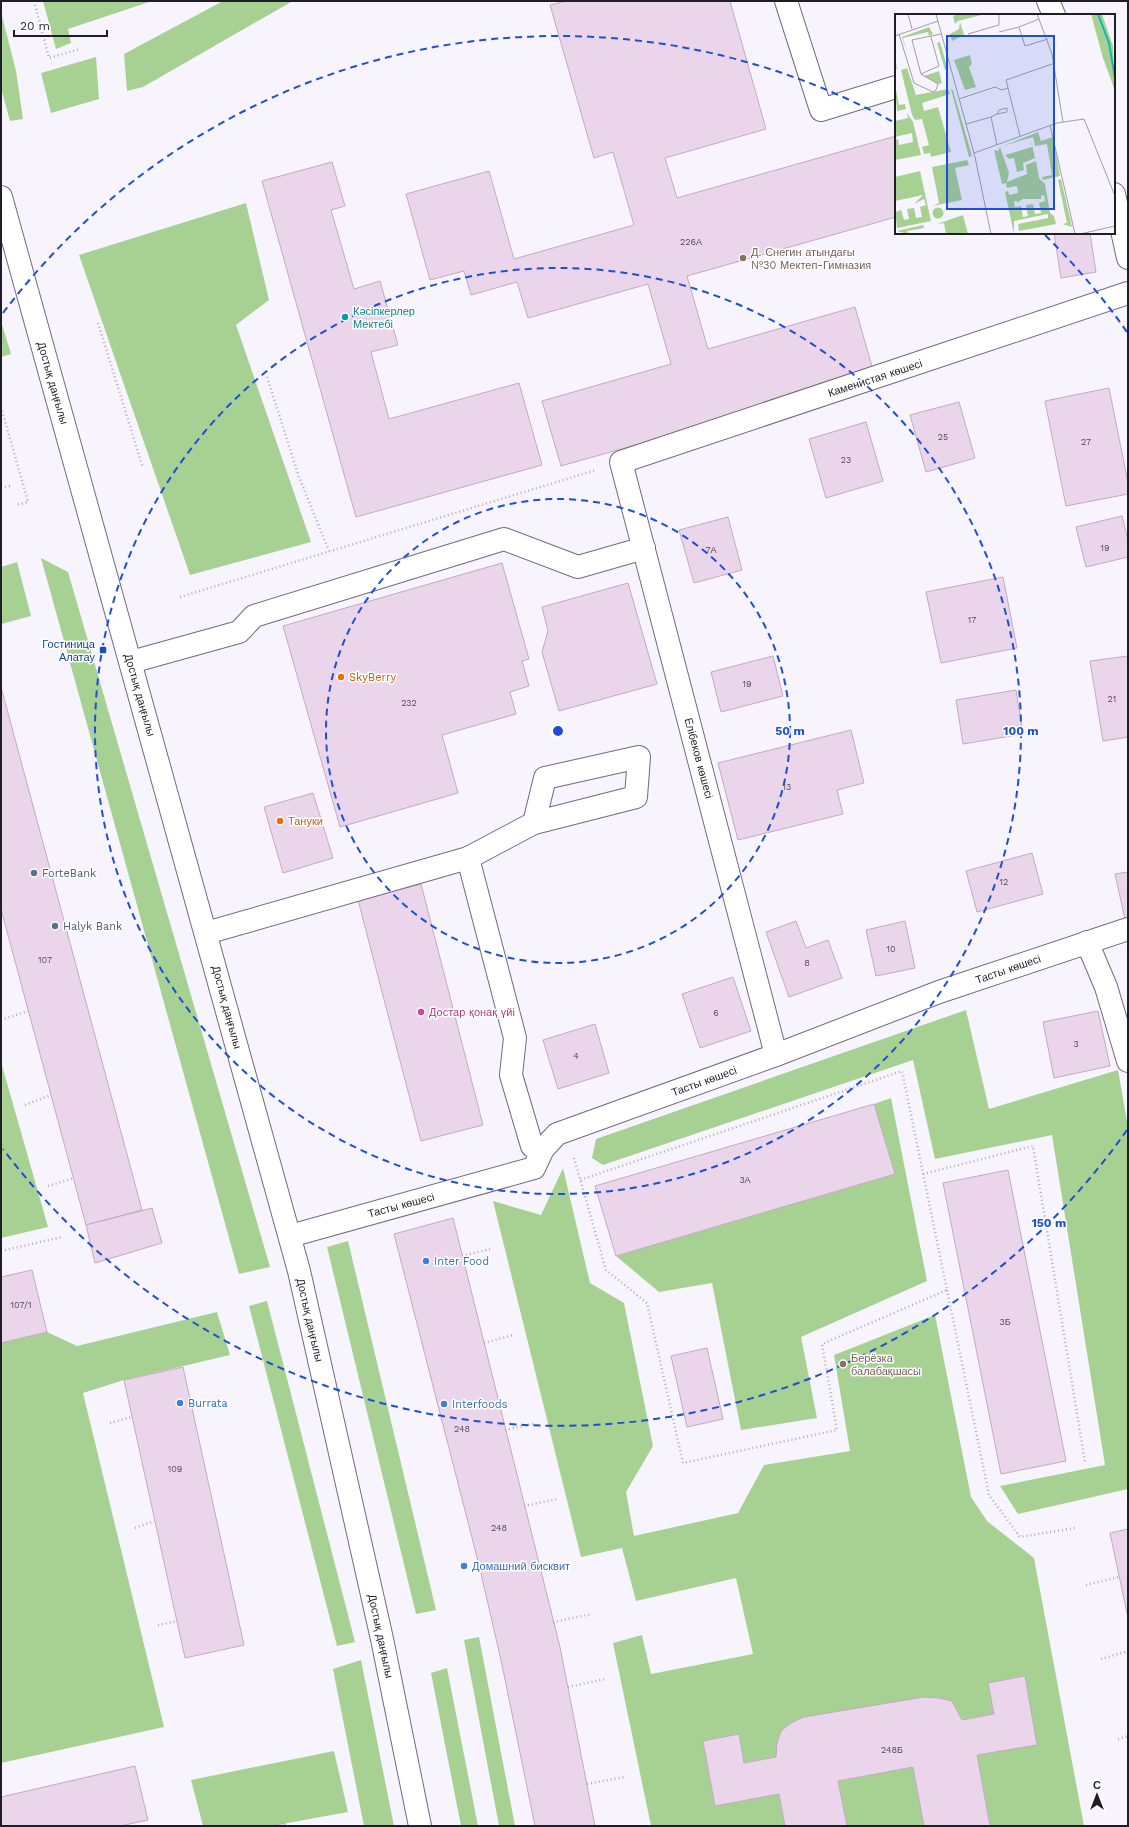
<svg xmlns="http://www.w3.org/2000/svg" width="1129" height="1827" font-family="'Work Sans',sans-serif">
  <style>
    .green { fill: #a7d193 }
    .building { fill: #ebd5ea; stroke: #c0abbf }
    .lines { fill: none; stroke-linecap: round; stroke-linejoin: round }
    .minor-casing { stroke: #726a80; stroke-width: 24 }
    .major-casing { stroke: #726a80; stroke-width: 24 }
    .path { stroke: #b1adb7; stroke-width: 2.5; stroke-dasharray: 1 3; stroke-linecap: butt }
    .minor { stroke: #fff; stroke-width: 22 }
    .major { stroke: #fff; stroke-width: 22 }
    .ring { fill: none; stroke: #1d4ed8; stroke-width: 2; stroke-dasharray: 7 5 }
    .education-dot { fill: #8d6e63; stroke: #fff; stroke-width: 1.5 }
    .culture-dot { fill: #0f9aa8; stroke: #fff; stroke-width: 1.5 }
    .transit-dot { fill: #1a4fb4; stroke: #fff; stroke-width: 1.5 }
    .food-dot { fill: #e8710a; stroke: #fff; stroke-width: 1.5 }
    .service-dot { fill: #5c6f8a; stroke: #fff; stroke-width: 1.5 }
    .hotel-dot { fill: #d1479c; stroke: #fff; stroke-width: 1.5 }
    .shop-dot { fill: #3f7fe0; stroke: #fff; stroke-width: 1.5 }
    .labels { text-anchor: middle; stroke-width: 3; stroke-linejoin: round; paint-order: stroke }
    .number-label { font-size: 9px; fill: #534b57 }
    .education-label { font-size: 11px; fill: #785e54; stroke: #fff; text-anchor: start }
    .culture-label { font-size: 11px; fill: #0d838f; stroke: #fff; text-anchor: start }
    .street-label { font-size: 11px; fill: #201d26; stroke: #fff }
    .transit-label { font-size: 11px; fill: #164399; stroke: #fff; text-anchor: end }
    .food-label { font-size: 11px; fill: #c56008; stroke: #fff; text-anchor: start }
    .service-label { font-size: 11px; fill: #4e5e75; stroke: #fff; text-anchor: start }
    .hotel-label { font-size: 11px; fill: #b23c85; stroke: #fff; text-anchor: start }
    .shop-label { font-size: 11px; fill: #366cbe; stroke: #fff; text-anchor: start }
    .inset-river { fill: none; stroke: #10b6b8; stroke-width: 2 }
    .inset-road { fill: none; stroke: #a29ea8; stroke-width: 1 }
    .view { fill: #1d4ed8; fill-opacity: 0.15; stroke: #1d4ed8; stroke-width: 2 }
    .inset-edge { fill: none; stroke: #201d26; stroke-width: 2 }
    .centre { fill: #1d4ed8; stroke: #fff; stroke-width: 2 }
    .ring-label { font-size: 12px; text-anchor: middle; font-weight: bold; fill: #1d4ed8; stroke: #fff; stroke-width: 3; stroke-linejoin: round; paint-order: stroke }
  </style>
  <rect width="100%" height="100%" fill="#f8f4fe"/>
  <g class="green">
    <polygon points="43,1 152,1 68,29 71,43 56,49"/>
    <polygon points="223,1 291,2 143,87 127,91 124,54"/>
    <polygon points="1,12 16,71 23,119 10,121 1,88"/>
    <polygon points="96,57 99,99 51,113 41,73"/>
    <polygon points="246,203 269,300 236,325 311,542 190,575 79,255"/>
    <polygon points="1,321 11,354 1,357"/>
    <polygon points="41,558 68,572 270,1267 239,1274"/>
    <polygon points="17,562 31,616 1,624 1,567"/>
    <polygon points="966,1010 989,1109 1118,1070 1128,1127 1128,1489 1018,1514 1000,1486 1105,1465 1052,1135 935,1159 913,1060 603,1165 592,1158 596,1139"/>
    <polygon points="1,1062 48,1227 1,1238"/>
    <polygon points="891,1098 927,1281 801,1337 817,1418 741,1430 712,1283 659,1292 616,1256 895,1174 874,1104"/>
    <path d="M563,1168L590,1283L624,1303L653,1446L626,1492L634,1536L738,1513L764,1465L850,1451L834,1355L935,1315L971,1497L987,1521L1034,1558L1084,1826H990L977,1755L1037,1744L1024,1676L989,1683L994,1714L962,1720L952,1701L938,1698L924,1697L804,1717C781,1728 778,1732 776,1757L744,1763L739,1734L704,1741L715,1806L779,1794L785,1826H651L613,1643L642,1635L651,1674L753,1654L736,1578L636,1601L622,1548L581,1557L493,1201L541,1215Z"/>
    <polygon points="348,1241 436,1610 416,1614 327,1247"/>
    <polygon points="267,1301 355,1642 337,1646 249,1306"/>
    <polygon points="217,1312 230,1355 124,1380 83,1393 164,1727 1,1763 1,1343 47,1332 77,1346"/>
    <polygon points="479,1637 515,1826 499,1826 464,1640"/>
    <polygon points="361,1660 394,1826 364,1826 333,1669"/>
    <polygon points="447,1668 478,1826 461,1826 431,1673"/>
    <polygon points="334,1751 348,1812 271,1826 203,1826 191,1780"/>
    <polygon points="913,1767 924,1826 847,1826 838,1781"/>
  </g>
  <g class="building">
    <polygon points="566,1 730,1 766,129 665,158 677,198 896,136 896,217 687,276 708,349 855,307 875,377 561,466 542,401 671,364 648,284 528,318 517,282 471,295 464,271 430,280 406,194 489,171 514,259 634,225 613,152 594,158 550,5"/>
    <polygon points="332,162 345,206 331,210 354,289 380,281 398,345 371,352 389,419 519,383 542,465 356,517 262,181"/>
    <polygon points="1054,233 1090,233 1096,272 1061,278"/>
    <polygon points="1109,388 1128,483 1128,494 1066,506 1045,401"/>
    <polygon points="959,402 975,458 926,472 910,415"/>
    <polygon points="866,422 883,481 826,498 809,439"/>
    <polygon points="1122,516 1128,540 1128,557 1086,567 1076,527"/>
    <polygon points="728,517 742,570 694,583 679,530"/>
    <polygon points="502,563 529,659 522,661 529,686 510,692 516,714 442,735 458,793 340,827 283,626"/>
    <polygon points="1003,577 1017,648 941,663 926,592"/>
    <polygon points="628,583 657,684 559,711 542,652 548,631 542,607"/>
    <polygon points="773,656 783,696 721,712 711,672"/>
    <polygon points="1128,656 1128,737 1103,741 1090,661"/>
    <polygon points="1,687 142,1210 86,1225 1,909"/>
    <polygon points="1016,690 1023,734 963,744 956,700"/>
    <polygon points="851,730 864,783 837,790 843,814 738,840 718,763"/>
    <polygon points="313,793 333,858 283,873 264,807"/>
    <polygon points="1032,853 1043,894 977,912 966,871"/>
    <polygon points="1128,872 1128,919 1125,919 1115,874"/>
    <polygon points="421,884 483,1125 421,1141 358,900"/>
    <polygon points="796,921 806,948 828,940 842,978 789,997 766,932"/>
    <polygon points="905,921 915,968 876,976 866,930"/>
    <polygon points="733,977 751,1031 700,1048 682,994"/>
    <polygon points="1098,1011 1110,1066 1054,1078 1043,1022"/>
    <polygon points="595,1024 609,1073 558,1089 543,1040"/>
    <polygon points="874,1104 895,1174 616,1256 595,1186"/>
    <polygon points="1008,1170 1066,1461 1001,1474 943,1183"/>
    <polygon points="152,1208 162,1243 95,1263 86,1225"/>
    <polygon points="453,1218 560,1647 595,1826 535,1826 501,1660 479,1565 394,1234"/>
    <polygon points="32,1270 47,1332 1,1343 1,1277"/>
    <polygon points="707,1348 723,1419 687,1427 671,1356"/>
    <polygon points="183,1367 244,1645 185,1658 124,1380"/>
    <polygon points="1128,1529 1128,1618 1110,1533"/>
    <polygon points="1025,1676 1037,1745 977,1755 990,1826 924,1826 913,1767 838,1781 847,1826 785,1826 779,1794 715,1806 703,1741 739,1734 744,1763 776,1757 777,1743 781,1731 791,1723 804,1717 924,1697 938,1698 952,1701 962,1720 994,1714 988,1683"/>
    <polygon points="135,1766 148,1820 120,1826 1,1826 1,1797"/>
    <polygon points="285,1823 285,1826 271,1826"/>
  </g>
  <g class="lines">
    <g class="minor-casing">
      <g id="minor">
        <polyline points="786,1 821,110 896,87"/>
        <polyline points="1048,1 1054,15"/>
        <polyline points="1114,194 1128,258"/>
        <polyline points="131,662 239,632 254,616 504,539 578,567 644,548"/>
        <polyline points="468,858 515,1038 511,1075 532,1146"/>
        <polyline points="206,933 468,858 534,823 545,778 639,757 636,797 534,823"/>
        <polyline points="1087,942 1106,987 1128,1061"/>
        <polyline points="776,1055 621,462 1128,293"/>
        <polyline points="290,1236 534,1168 543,1149 557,1134 776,1055 939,992 1128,929"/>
      </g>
    </g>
    <g class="major-casing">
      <polyline id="major" points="1,197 299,1271 382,1639 420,1826"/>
    </g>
    <g class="path">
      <polyline points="34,1 49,58 80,49"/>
      <polyline points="98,323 143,468"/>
      <polyline points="267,377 299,477 329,551"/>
      <polyline points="1,407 28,502 16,505"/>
      <polyline points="1,488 10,486"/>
      <polyline points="180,597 596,470"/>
      <polyline points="1,1020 28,1011"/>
      <polyline points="25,1105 51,1095"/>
      <polyline points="574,1158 606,1270 647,1303 683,1463 837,1430 822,1344 947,1290 902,1071 580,1180"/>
      <polyline points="923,1174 1033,1146 1085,1462"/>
      <polyline points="48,1186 74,1178"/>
      <polyline points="1,1251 62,1237"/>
      <polyline points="462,1256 490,1249"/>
      <polyline points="947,1290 989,1495 1020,1537 1075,1528"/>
      <polyline points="484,1343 513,1335"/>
      <polyline points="110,1423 132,1417"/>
      <polyline points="505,1430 536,1423"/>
      <polyline points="524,1506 557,1499"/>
      <polyline points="135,1528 154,1521"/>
      <polyline points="1086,1585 1119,1577"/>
      <polyline points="553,1622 592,1614"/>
      <polyline points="158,1625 177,1621"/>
      <polyline points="1101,1659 1128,1651"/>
      <polyline points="568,1687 605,1679"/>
      <polyline points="1118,1739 1128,1736"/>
      <polyline points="587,1784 625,1777"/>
    </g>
    <use href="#minor" class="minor"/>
    <use href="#major" class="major"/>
  </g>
  <g class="ring">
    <circle cx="558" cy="731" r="232"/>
    <circle cx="558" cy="731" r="463"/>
    <path d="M1127 1130A695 695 0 0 1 3 1149M3 313A695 695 0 0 1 895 123M1045 235A695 695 0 0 1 1127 332"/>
  </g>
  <g class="education-dot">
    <circle cx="743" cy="258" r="4"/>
    <circle cx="843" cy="1364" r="4"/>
  </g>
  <circle class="culture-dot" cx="345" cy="317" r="4"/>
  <rect class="transit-dot" x="99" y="646" width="8" height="8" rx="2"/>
  <g class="food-dot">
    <circle cx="341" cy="677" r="4"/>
    <circle cx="280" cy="821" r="4"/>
  </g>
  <g class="service-dot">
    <circle cx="34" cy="873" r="4"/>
    <circle cx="55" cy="926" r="4"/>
  </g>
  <circle class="hotel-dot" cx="421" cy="1012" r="4"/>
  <g class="shop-dot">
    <circle cx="426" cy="1261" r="4"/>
    <circle cx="180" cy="1403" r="4"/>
    <circle cx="444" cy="1404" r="4"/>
    <circle cx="464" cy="1566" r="4"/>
  </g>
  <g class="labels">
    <g class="number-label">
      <text x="691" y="245">226А</text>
      <text x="943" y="440">25</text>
      <text x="1086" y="445">27</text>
      <text x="846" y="463">23</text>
      <text x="1105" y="551">19</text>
      <text x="711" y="553">7А</text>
      <text x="972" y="623">17</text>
      <text x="747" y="687">19</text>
      <text x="1112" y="702">21</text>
      <text x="409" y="706">232</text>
      <text x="787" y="790">13</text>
      <text x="1004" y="885">12</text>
      <text x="891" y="952">10</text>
      <text x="45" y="963">107</text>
      <text x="807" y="966">8</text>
      <text x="716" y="1016">6</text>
      <text x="1076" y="1047">3</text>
      <text x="576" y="1059">4</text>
      <text x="745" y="1183">3А</text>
      <text x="21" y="1308">107/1</text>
      <text x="1005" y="1325">3Б</text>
      <text x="462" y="1432">248</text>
      <text x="175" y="1472">109</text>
      <text x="499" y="1531">248</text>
      <text x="892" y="1753">248Б</text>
    </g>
    <g class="education-label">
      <text x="751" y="256">Д. Снегин атындағы<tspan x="751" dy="13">№30 Мектеп-Гимназия</tspan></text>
      <text x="851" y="1362">Берёзка<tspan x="851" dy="13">балабақшасы</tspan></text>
    </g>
    <g class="culture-label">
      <text x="353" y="315">Кәсіпкерлер<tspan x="353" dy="13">Мектебі</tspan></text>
    </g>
    <g class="street-label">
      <text transform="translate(875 378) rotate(-18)" y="4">Каменистая көшесі</text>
      <text transform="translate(53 383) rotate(74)" y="4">Достық даңғылы</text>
      <text transform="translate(140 695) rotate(74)" y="4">Достық даңғылы</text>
      <text transform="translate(699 758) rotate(75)" y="4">Елібеков көшесі</text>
      <text transform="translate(1008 969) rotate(-19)" y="4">Тасты көшесі</text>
      <text transform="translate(227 1007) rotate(75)" y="4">Достық даңғылы</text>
      <text transform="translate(704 1081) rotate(-20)" y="4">Тасты көшесі</text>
      <text transform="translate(401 1205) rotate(-15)" y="4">Тасты көшесі</text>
      <text transform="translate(310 1320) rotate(77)" y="4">Достық даңғылы</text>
      <text transform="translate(381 1636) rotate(78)" y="4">Достық даңғылы</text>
    </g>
    <g class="transit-label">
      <text x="95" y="648">Гостиница<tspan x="95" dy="13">Алатау</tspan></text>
    </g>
    <g class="food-label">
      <text x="349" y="681">SkyBerry</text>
      <text x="288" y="825">Тануки</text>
    </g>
    <g class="service-label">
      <text x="42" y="877">ForteBank</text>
      <text x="63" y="930">Halyk Bank</text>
    </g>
    <g class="hotel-label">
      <text x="429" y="1016">Достар қонақ үйі</text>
    </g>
    <g class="shop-label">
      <text x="434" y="1265">Inter Food</text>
      <text x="188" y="1407">Burrata</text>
      <text x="452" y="1408">Interfoods</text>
      <text x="472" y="1570">Домашний бисквит</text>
    </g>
  </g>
  <g transform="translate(895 14)">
    <rect width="220" height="220" fill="#f8f4fe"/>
    <path d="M63,0H86V1L63,7L60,10L58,2ZM196,0H207L218,32L220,77L208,44ZM65,8L69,21L57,27L55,20L64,15ZM34,13L38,20L34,22L33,18L8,24L13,41L7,23ZM45,28L53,56H50L42,29ZM75,41L77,50L74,53L81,73L70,76L59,46ZM12,54L21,81L53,75L55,80L27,89L29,97L43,93L56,138L36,143L35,139L29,140L27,133L34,131L27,105L20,106L17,101L6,56ZM44,57L47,69L44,70L29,62ZM0,71L4,91L10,90L11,95L2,97ZM56,75L58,76L77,142L74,143ZM12,99L18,108L26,141L0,146V126L3,125L4,131L18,128L17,119L0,123V107L13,104ZM143,118L146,127L158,123L165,162L148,166L147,163L157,161L152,130L140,132L138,123L108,132ZM136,126L140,144L128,149L129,156L122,158L119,144L114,145L110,141L137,133ZM105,133L114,159L112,168L132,160L131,151L141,147L144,164L150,170L155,199L159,202L161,210L124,217L123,210L153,204V200L119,207V220L110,178L113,177L114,181L123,179L122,172L112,174L111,169L107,170L99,136L103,137ZM149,181L150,187L144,189L146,199L140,200L138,190L131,191L133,202L128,203L126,192L120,193L119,187H122V189L128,185H146V182ZM72,146L74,151L60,154L67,186L38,192L44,189L37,153ZM25,157L36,207L2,214L0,194L1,198L6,196L9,206L14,205L12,195L19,194L21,204L27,203L25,193L31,191L29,185L19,190L28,181L0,187V163ZM166,165L177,213L167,210L172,209L163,166ZM37.5 199a5.5 5.5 0 1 1 11 0a5.5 5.5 0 1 1-11 0ZM68,201L73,220H51L49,209L42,210ZM28,211L29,214L12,217L13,220L2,217Z" fill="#a7d193" fill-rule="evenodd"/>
    <path class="inset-river" d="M203,0L214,29L220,64"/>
    <path class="inset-road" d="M13,0L17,15M41,0L80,143L96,220M142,0L157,40L168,108M124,13L144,5M104,18L124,13L130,32L153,25M4,20L19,69L38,78L41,76L43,70L26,60L17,26L46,20M73,20L104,11V0M0,22L43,7M0,40L1,55M26,60L44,52L36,23M64,85L100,73L107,76L113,74M102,100L112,98V94M96,103L102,131M71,110L96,103L102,100L104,96L112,94M155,111L180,220M125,122L111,66L160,49M79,139L162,109L189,105L220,182M185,220L220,212"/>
    <path class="view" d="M52,22H159V195H52Z"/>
    <rect width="220" height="220" class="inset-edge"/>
  </g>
  <circle cx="558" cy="731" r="6" class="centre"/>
  <g class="ring-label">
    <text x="790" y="735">50 m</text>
    <text x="1021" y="735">100 m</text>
    <text x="1049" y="1227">150 m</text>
  </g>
  <rect width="1129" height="1827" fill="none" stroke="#201d26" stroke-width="4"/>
  <g transform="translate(1097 1795)" stroke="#ffffff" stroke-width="3" paint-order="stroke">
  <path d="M0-3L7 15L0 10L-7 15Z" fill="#201d26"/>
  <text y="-6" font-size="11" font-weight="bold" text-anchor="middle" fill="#201d26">С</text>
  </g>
  <path d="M14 30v6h93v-6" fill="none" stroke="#201d26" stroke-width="2"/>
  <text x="20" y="30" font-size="12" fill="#201d26" stroke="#ffffff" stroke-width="3" paint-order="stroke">20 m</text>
</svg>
